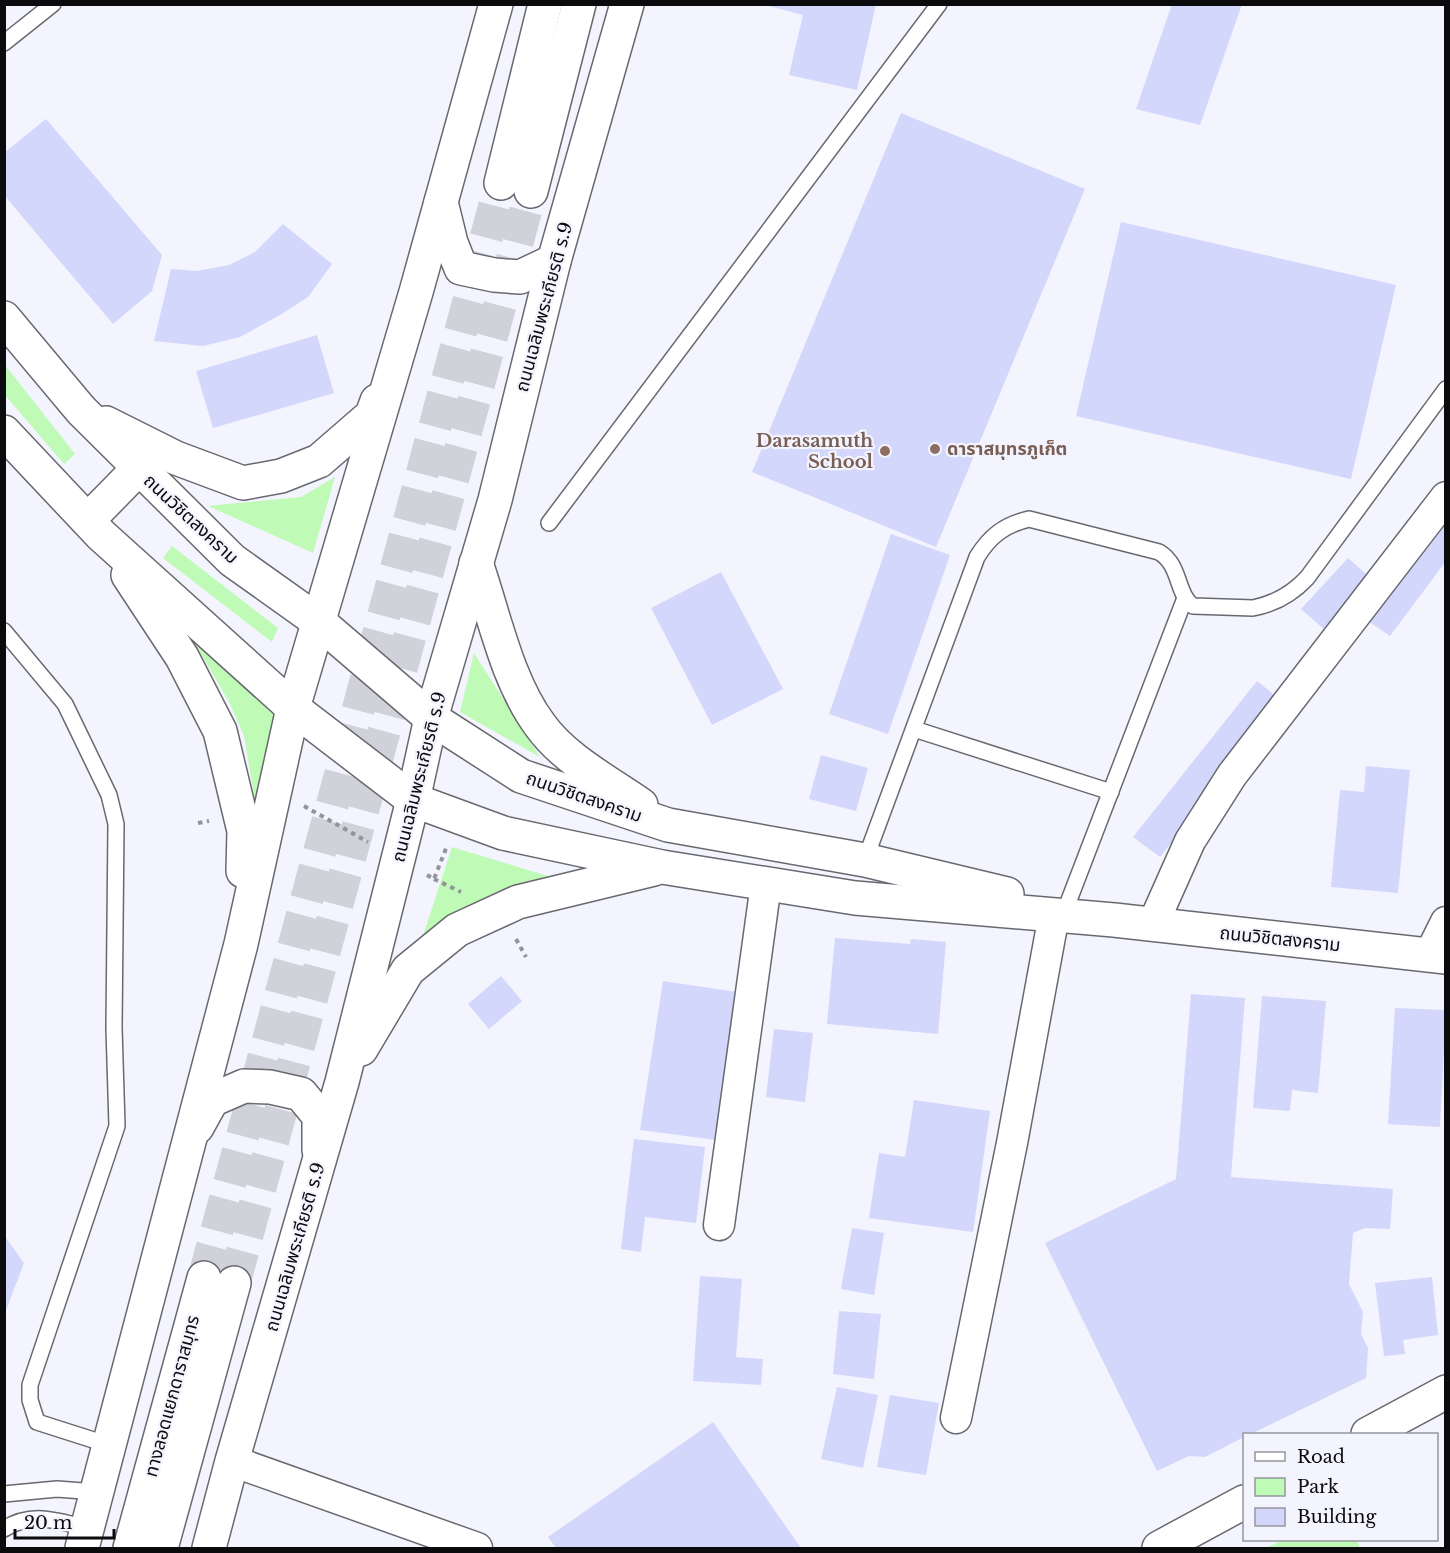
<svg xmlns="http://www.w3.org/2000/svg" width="1450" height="1553" font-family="'Libre Baskerville','Noto Sans Thai',serif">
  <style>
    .green { fill: #c0fab7 }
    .building { fill: #d4d7fc }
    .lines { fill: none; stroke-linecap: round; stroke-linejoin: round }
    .secondary-tunnel { stroke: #d0d1d9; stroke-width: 33; stroke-dasharray: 33 16; stroke-linecap: butt }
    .lane-casing { stroke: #686870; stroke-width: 18 }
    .street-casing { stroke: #686870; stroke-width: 33 }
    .secondary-casing { stroke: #686870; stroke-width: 36 }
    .path { stroke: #93949a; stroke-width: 4; stroke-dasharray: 4.5 4.5; stroke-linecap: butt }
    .lane { stroke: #fff; stroke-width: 15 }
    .street { stroke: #fff; stroke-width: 30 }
    .secondary { stroke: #fff; stroke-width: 33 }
    .education-dot { fill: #8d6e63; stroke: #f3f4fd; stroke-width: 2 }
    .labels { text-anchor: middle; stroke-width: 4.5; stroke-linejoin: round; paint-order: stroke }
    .street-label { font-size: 18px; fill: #0b0b0e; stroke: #f3f4fd }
    .education-label { font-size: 18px; font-weight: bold; fill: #785e54; stroke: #f3f4fd; text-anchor: end }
  </style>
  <rect width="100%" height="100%" fill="#f3f4fd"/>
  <g class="green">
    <polygon points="5,365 75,454 64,464 5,395"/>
    <polygon points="335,477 313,553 208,506 301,497"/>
    <polygon points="172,546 278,628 272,642 163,558"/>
    <polygon points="196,645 275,713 257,812 244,736 230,704"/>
    <polygon points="474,653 540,757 460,712"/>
    <polygon points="452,847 568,882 417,954"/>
    <polygon points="1284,1540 1357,1540 1360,1548 1265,1548"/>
  </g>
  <g class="building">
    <polygon points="761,4 876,4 857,90 789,75 803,15"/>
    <polygon points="1172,4 1242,4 1200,125 1136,109"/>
    <polygon points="901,113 1085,189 936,547 752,472"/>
    <polygon points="46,119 162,255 152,291 113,324 4,195 4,153"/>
    <polygon points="1121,222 1396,285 1351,479 1076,416"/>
    <polygon points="283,224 332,264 308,297 280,315 240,337 203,346 154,341 171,269 197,271 229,265 255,252"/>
    <polygon points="317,335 334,393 213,428 196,371"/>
    <polygon points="1446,514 1446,561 1390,636 1368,621"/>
    <polygon points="891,534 950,555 888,734 829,714"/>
    <polygon points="1348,558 1372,579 1326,631 1301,609"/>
    <polygon points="721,572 783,689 712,725 651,608"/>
    <polygon points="1257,681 1283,702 1160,857 1133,837"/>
    <polygon points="821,755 868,768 856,811 809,799"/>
    <polygon points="1366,766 1410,770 1398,893 1331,887 1340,790 1364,792"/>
    <polygon points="835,938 910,944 911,939 946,942 938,1034 827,1024"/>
    <polygon points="501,976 522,1001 489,1029 468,1004"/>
    <polygon points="663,981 737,992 716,1140 640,1130"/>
    <polygon points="1191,994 1245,998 1231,1177 1393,1189 1390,1229 1365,1228 1353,1233 1349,1284 1363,1312 1361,1334 1368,1348 1366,1378 1251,1434 1244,1434 1244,1437 1205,1457 1189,1456 1157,1471 1045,1243 1176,1179"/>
    <polygon points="1262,996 1326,1001 1318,1093 1292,1090 1290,1111 1253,1108"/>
    <polygon points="1395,1008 1446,1010 1440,1127 1388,1124"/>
    <polygon points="774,1029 813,1033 805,1102 766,1097"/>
    <polygon points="914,1100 990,1111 973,1232 869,1218 879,1153 905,1157"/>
    <polygon points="634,1139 705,1147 696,1223 645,1217 641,1252 621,1249"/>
    <polygon points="852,1228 884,1233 874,1295 841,1289"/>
    <polygon points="4,1235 24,1263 5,1313 4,1313"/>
    <polygon points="700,1276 742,1279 736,1357 763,1359 761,1385 693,1381"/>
    <polygon points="1432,1277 1438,1335 1403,1340 1405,1354 1384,1356 1375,1283"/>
    <polygon points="839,1311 881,1314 874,1379 833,1374"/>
    <polygon points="837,1387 878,1395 863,1468 821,1459"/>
    <polygon points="890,1395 939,1403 926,1475 877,1467"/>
    <polygon points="713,1422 801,1548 556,1548 548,1537"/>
  </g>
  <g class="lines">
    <g class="secondary-tunnel">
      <polyline points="204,1278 501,183"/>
      <polyline points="234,1283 531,191"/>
    </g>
    <g class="lane-casing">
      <g id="lane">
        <polyline points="4,43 53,4"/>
        <polyline points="549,523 939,4"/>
        <polyline points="4,631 65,704 109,795 116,824 114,1028 117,1126 30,1385 30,1400 37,1422 109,1445"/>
        <polyline points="914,729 1111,792"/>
        <path d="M865,860L977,557C990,536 1004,525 1029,519L1159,552C1181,565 1176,594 1193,606L1253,608C1274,604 1292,594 1307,578L1446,389"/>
        <polyline points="1066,908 1185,598"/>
        <polyline points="4,1494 57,1489 97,1492"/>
        <path d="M4,1529C33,1511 56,1521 87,1528"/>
      </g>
    </g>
    <g class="street-casing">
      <g id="street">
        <polyline points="1153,924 1190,841 1232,775 1446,497"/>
        <polyline points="1429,956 1446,922"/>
        <polyline points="719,1225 766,884"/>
        <polyline points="956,1418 1012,1143 1054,915"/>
        <polyline points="232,1461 477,1548"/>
      </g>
    </g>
    <g class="secondary-casing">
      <g id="secondary">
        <polyline points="501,183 545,4"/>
        <polyline points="531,191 579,4"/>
        <polyline points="441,202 451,243 461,268 494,275 520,277 554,261"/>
        <polyline points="4,318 81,410 232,560 319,622 431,718 521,776 668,825 865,860 1007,894"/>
        <polyline points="106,423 176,458 243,483 281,476 319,461 372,415 377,401"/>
        <polyline points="4,432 101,535 293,708 413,800 503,833 662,867 855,898 1114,920 1446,957"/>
        <polyline points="88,520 138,469"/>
        <path d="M476,563C494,615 507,681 540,725C563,758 608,782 641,805"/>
        <polyline points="128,575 182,657 220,731 244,831 243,871"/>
        <polyline points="361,1049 408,970 457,930 518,902 654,869"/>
        <polyline points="197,1127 212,1100 244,1086 270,1087 301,1094 319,1116 319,1150"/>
        <polyline points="1368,1434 1446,1392"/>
        <polyline points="82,1548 241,944 293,708 416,292 496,4"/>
        <polyline points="130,1548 204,1278"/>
        <polyline points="161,1548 234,1283"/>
        <polyline points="209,1548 232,1461 342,1082 413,800 431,718 495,500 554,261 627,4"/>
        <polyline points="1159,1548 1244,1502"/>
      </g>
    </g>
    <g class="path">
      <polyline points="304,806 368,842"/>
      <polyline points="198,823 209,821"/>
      <polyline points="427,875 434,879 447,846"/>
      <polyline points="434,879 461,892"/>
      <polyline points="516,939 526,957"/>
    </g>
    <use href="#lane" class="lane"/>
    <use href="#street" class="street"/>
    <use href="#secondary" class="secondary"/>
  </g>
  <g class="education-dot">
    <circle cx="935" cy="449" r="6"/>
    <circle cx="885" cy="451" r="6"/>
  </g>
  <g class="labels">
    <g class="street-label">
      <text transform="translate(544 307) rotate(-75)" y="6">ถนนเฉลิมพระเกียรติ ร.9</text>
      <text transform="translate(191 519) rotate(43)" y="6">ถนนวิชิตสงคราม</text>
      <text transform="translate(419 777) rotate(-76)" y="6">ถนนเฉลิมพระเกียรติ ร.9</text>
      <text transform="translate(584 797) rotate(19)" y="6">ถนนวิชิตสงคราม</text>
      <text transform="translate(1280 939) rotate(6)" y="6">ถนนวิชิตสงคราม</text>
      <text transform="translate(295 1247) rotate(-74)" y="6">ถนนเฉลิมพระเกียรติ ร.9</text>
      <text transform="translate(172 1396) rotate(-75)" y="6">ทางลอดแยกดาราสมุทร</text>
    </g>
    <g class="education-label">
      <text x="873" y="447">Darasamuth<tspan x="873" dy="21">School</tspan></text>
      <text x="947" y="455" text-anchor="start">ดาราสมุทรภูเก็ต</text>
    </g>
  </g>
  <rect width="1450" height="1553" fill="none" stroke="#0b0b0e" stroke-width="12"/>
  <rect x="1243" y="1433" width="195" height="108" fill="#f3f4fd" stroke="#96979d" stroke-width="1.5"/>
  <rect x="1255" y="1452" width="30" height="9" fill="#ffffff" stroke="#96979d" stroke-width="1.5"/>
  <text x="1297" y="1463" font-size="18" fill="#0b0b0e">Road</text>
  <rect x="1255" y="1478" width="30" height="18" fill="#c0fab7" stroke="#96979d" stroke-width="1.5"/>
  <text x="1297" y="1493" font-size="18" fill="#0b0b0e">Park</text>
  <rect x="1255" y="1508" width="30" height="18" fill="#d4d7fc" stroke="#96979d" stroke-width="1.5"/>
  <text x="1297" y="1523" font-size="18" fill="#0b0b0e">Building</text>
  <path d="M15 1529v9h99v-9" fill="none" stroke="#0b0b0e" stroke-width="3"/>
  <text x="24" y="1529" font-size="18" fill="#0b0b0e" stroke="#f3f4fd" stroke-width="4.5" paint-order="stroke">20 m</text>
</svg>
